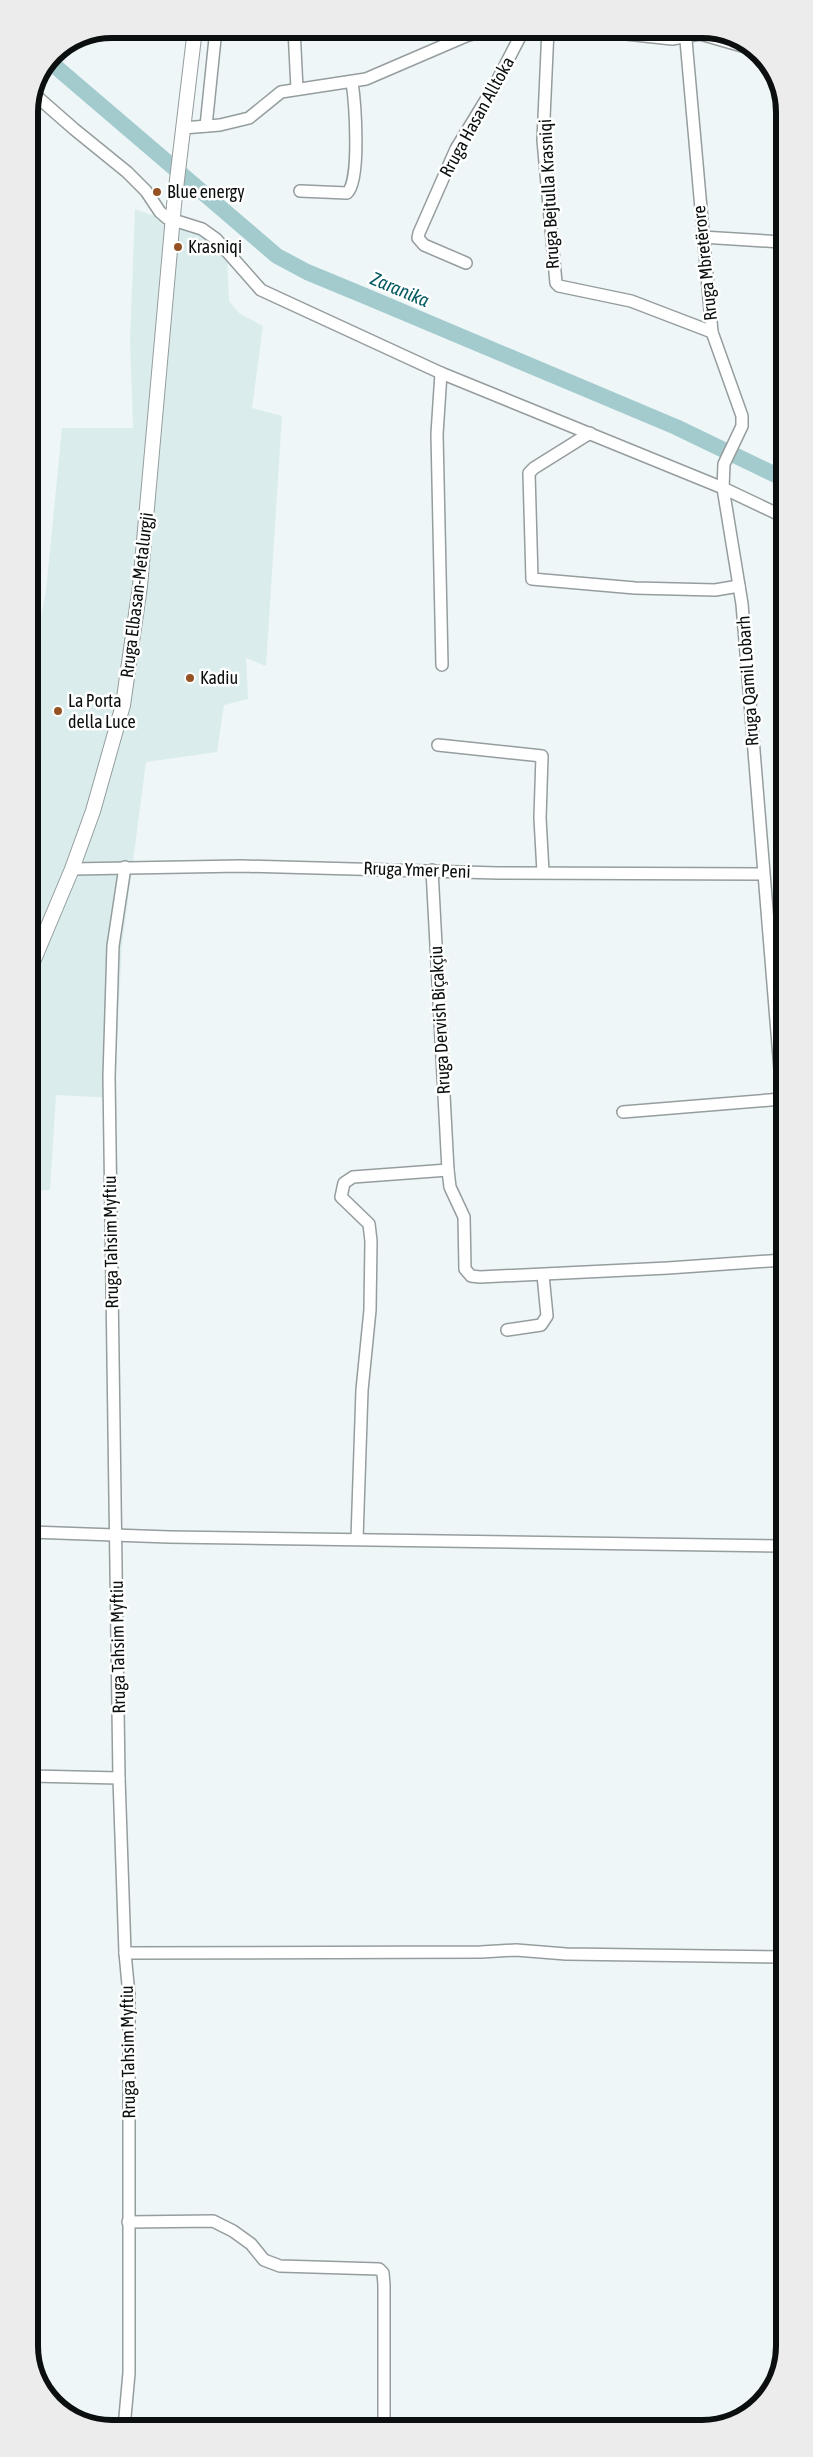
<svg xmlns="http://www.w3.org/2000/svg" width="813" height="2457" font-family="'Asap Condensed',sans-serif">
  <style>
    .built { fill: #dbeced }
    .lines { fill: none; stroke-linecap: round; stroke-linejoin: round }
    .river { stroke: #a3cbce; stroke-width: 16 }
    .minor-casing { stroke: #959d9e; stroke-width: 14 }
    .major-casing { stroke: #959d9e; stroke-width: 16 }
    .minor { stroke: #fff; stroke-width: 11 }
    .major { stroke: #fff; stroke-width: 14 }
    .poi-dot { fill: #955222; stroke: #fff; stroke-width: 2 }
    .labels { text-anchor: middle; stroke-width: 5; stroke-linejoin: round; paint-order: stroke }
    .street-label { font-size: 18px; fill: #0c0f0f; stroke: #fff }
    .poi-label { font-size: 18px; fill: #0c0f0f; stroke: #fff; text-anchor: start }
    .water-label { font-size: 19px; font-style: italic; fill: #035a60; stroke: #fff }
    .rim { fill: none; stroke: #0c0f0f; stroke-width: 6 }
  </style>
  <rect width="100%" height="100%" fill="#eef6f7"/>
  <polygon class="built" points="135,209 199,232 227,256 229,301 239,313 263,326 252,408 282,416 266,666 246,658 248,699 224,705 217,752 146,762 122,945 114,1098 56,1095 50,1190 30,1191 30,675 46,591 62,428 133,428 130,341"/>
  <g class="lines">
    <polyline class="river" points="49,61 277,256 307,272 365,296 676,427 782,478"/>
    <g class="minor-casing">
      <g id="minor">
        <polyline points="294,29 297,89"/>
        <polyline points="548,29 543,140 556,283 559,286 631,301 712,332"/>
        <polyline points="580,29 672,39 700,34 756,50"/>
        <polyline points="685,29 712,332 742,416 742,426 724,464 723,488 742,604 783,1106"/>
        <polyline points="34,94 74,129 127,172 146,191 160,212 167,218 202,229 216,239 261,290 441,373 723,488 782,516"/>
        <polyline points="206,126 216,29"/>
        <polyline points="183,128 220,125 249,118 281,92 366,79 466,36 489,29"/>
        <path d="M300,191L347,193C361,181 355,102 352,82"/>
        <polyline points="702,237 782,242"/>
        <polyline points="466,263 424,245 418,238 419,233 456,149 495,85 524,29"/>
        <polyline points="441,373 437,434 442,665"/>
        <polyline points="590,433 534,468 529,473 532,579 635,588 715,590 739,586"/>
        <polyline points="438,745 542,756 540,818 543,872"/>
        <polyline points="72,869 241,866 498,873 763,874"/>
        <polyline points="432,870 448,1170 450,1187 464,1217 465,1269 471,1276 480,1277 668,1268 783,1260"/>
        <polyline points="623,1112 782,1099"/>
        <polyline points="507,1330 541,1325 547,1316 543,1275"/>
        <polyline points="31,1532 169,1537 783,1546"/>
        <polyline points="357,1539 362,1390 370,1310 371,1241 369,1224 341,1197 344,1183 353,1177 448,1170"/>
        <polyline points="31,1776 119,1778"/>
        <polyline points="125,1953 481,1952 516,1950 566,1954 784,1957"/>
        <polyline points="128,2222 213,2221 233,2231 251,2244 264,2260 280,2266 379,2269 383,2273 384,2285 384,2427"/>
        <polyline points="124,2428 129,2373 129,1995 125,1953 119,1778 109,1077 113,946 125,867"/>
      </g>
    </g>
    <g class="major-casing">
      <polyline id="major" points="30,969 72,869 93,811 123,705 140,586 174,205 195,29"/>
    </g>
    <use href="#minor" class="minor"/>
    <use href="#major" class="major"/>
  </g>
  <g class="poi-dot">
    <circle cx="157" cy="192" r="5"/>
    <circle cx="178" cy="247" r="5"/>
    <circle cx="190" cy="678" r="5"/>
    <circle cx="58" cy="711" r="5"/>
  </g>
  <g class="labels">
    <g class="street-label">
      <text transform="translate(477 117) rotate(-61)" y="6">Rruga Hasan Alltoka</text>
      <text transform="translate(549 194) rotate(-93)" y="6">Rruga Bejtulla Krasniqi</text>
      <text transform="translate(705 263) rotate(-96)" y="6">Rruga Mbretërore</text>
      <text transform="translate(137 595) rotate(-83)" y="6">Rruga Elbasan-Metalurgji</text>
      <text transform="translate(748 681) rotate(-94)" y="6">Rruga Qamil Lobarh</text>
      <text transform="translate(417 870) rotate(2)" y="6">Rruga Ymer Peni</text>
      <text transform="translate(440 1020) rotate(-93)" y="6">Rruga Dervish Biçakçiu</text>
      <text transform="translate(111 1242) rotate(-91)" y="6">Rruga Tahsim Myftiu</text>
      <text transform="translate(118 1647) rotate(-91)" y="6">Rruga Tahsim Myftiu</text>
      <text transform="translate(128 2052) rotate(-91)" y="6">Rruga Tahsim Myftiu</text>
    </g>
    <g class="poi-label">
      <text x="167" y="198">Blue energy</text>
      <text x="188" y="253">Krasniqi</text>
      <text x="200" y="684">Kadiu</text>
      <text x="68" y="707">La Porta<tspan x="68" dy="21">della Luce</tspan></text>
    </g>
    <g class="water-label">
      <text transform="translate(400 289) rotate(23)" y="7">Zaranika</text>
    </g>
  </g>
  <path d="M0 0H813V2457H0ZM112 38H702A74 74 0 0 1 776 112V2346A74 74 0 0 1 702 2420H112A74 74 0 0 1 38 2346V112A74 74 0 0 1 112 38Z" fill="#ececec" fill-rule="evenodd"/>
  <path class="rim" d="M112 38H702A74 74 0 0 1 776 112V2346A74 74 0 0 1 702 2420H112A74 74 0 0 1 38 2346V112A74 74 0 0 1 112 38Z"/>
</svg>
